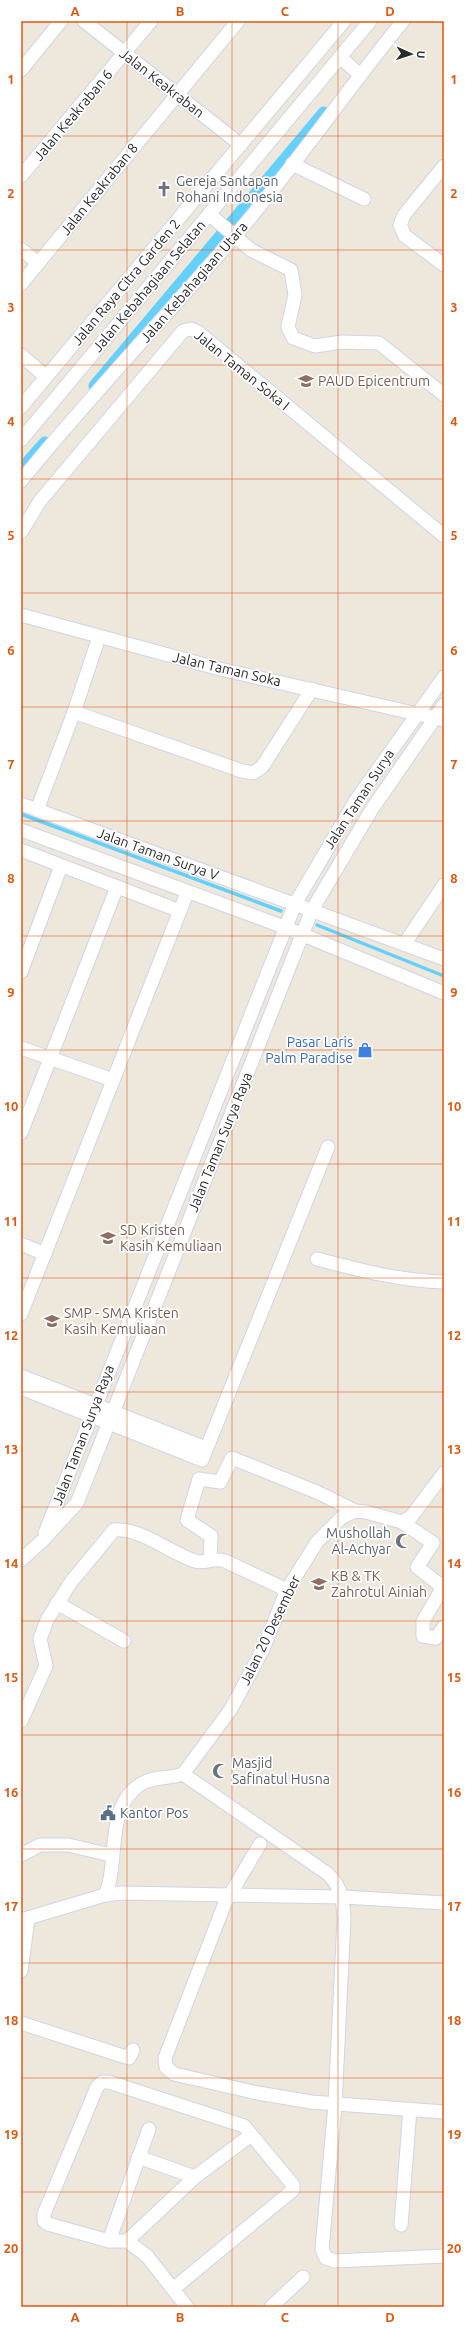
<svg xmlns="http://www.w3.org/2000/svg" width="465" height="2328" font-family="Ubuntu,sans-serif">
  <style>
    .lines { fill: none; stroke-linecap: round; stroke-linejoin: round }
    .stream { stroke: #64d0fc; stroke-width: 3.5 }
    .canal { stroke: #64d0fc; stroke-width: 13 }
    .minor-casing { stroke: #d1d4e5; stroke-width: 15 }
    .minor { stroke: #fff; stroke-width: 13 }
    .grid { fill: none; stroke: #df570e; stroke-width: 1; stroke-opacity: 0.55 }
    .labels { text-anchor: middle; stroke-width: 3.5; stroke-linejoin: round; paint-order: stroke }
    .street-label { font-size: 14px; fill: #2b2b2b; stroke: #fff }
    .worship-label { font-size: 14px; fill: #5b616d; stroke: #fff; text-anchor: start }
    .education-label { font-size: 14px; fill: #785e54; stroke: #fff; text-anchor: start }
    .shop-label { font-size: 14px; fill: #366cbe; stroke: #fff; text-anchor: end }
    .service-label { font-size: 14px; fill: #4e5e75; stroke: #fff; text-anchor: start }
    .neatline { fill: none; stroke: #df570e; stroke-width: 1.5 }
    .grid-label { font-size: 13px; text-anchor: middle; font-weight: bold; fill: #df570e }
  </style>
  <rect width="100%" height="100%" fill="#eee7dc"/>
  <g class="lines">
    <g class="stream">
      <polyline points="21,814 281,911"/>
      <polyline points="317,925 444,976"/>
    </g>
    <g class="canal">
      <polyline points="95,386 324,113"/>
      <polyline points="21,470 45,443"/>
    </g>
    <g class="minor-casing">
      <g id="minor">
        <polyline points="84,21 241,145"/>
        <polyline points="340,57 359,74"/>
        <polyline points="21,70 61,21"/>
        <polyline points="292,164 364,199"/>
        <polyline points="444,166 404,215 400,225 405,236 444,265"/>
        <polyline points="21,176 151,21"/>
        <polyline points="209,214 251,250 291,270 295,295 288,327 293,338 315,346 342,342 379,343 444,395"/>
        <polyline points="21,249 38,263"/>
        <polyline points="21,284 238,21"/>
        <polyline points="21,355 46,377"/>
        <polyline points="21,407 344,21"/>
        <polyline points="21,440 370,21"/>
        <path d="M21,481C89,397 164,319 234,237C294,168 345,92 403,21"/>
        <polyline points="21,532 40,501 183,331 191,329 198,332 444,536"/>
        <polyline points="21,615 220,669 444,720"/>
        <polyline points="99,637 74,712 242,771 253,773 262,767 312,689"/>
        <polyline points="21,804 444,959"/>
        <polyline points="37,810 74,712"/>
        <polyline points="21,830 284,927 444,993"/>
        <polyline points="21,850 180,911"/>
        <polyline points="405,943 444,885"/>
        <polyline points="21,972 61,866"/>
        <polyline points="21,1048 113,1080"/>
        <polyline points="21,1133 117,887"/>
        <polyline points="21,1244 45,1254"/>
        <path d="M317,1259C359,1270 401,1281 444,1282"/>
        <polyline points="21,1314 187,893"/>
        <polyline points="21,1376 206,1448"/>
        <polyline points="21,1388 202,1460 328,1147"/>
        <polyline points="402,1522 433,1543 417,1567 444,1588"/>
        <polyline points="45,1533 295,904 356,800 444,677"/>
        <polyline points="21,1560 43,1540 77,1503 312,910 372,809 444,705"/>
        <polyline points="210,1560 211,1536 187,1520 199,1479 220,1482 232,1458 319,1493 355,1511"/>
        <polyline points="443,1587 423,1621 423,1636 436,1638 444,1627"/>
        <polyline points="57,1603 124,1641"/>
        <path d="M21,1721L46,1666L40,1639L47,1620L71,1582L114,1530C140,1527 170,1553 195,1561C205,1564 215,1557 225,1561L287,1590"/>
        <path d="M183,1774L328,1874C342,1888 343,1900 344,1919L335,2105L322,2249L326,2258L335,2261L444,2256"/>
        <polyline points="260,1844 225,1903 165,2058 166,2067 174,2074 258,2093 311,2102 444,2112"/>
        <polyline points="21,1855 40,1845 68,1845 111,1855"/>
        <path d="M105,1895C120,1862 104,1807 141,1784C154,1776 169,1779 183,1774L231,1709L263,1649L287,1590L317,1542L342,1517L355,1511L366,1512L402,1522L411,1517L444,1473"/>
        <polyline points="21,1920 105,1895 121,1893 343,1897 444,1903"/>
        <polyline points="21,1971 28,1919"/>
        <polyline points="21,2023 129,2058 133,2050"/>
        <polyline points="138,2157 195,2177"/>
        <polyline points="401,2225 410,2109"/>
        <polyline points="109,2241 149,2129"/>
        <polyline points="127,2241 195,2177 251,2135"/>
        <polyline points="173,2289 293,2190 293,2185 244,2126 109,2082 102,2082 97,2087 44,2214 44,2221 48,2224 109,2241 127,2241 147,2256 187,2307"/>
        <polyline points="271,2307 303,2277"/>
      </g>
    </g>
    <use href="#minor" class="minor"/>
  </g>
  <path class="grid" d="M127,21V2307M232,21V2307M338,21V2307M21,136H444M21,250H444M21,365H444M21,479H444M21,593H444M21,707H444M21,821H444M21,936H444M21,1050H444M21,1164H444M21,1278H444M21,1392H444M21,1507H444M21,1621H444M21,1735H444M21,1849H444M21,1963H444M21,2078H444M21,2192H444"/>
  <defs>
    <g id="church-bare" transform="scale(1.2)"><path d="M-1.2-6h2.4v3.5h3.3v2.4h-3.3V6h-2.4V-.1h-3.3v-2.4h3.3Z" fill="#6b7280" stroke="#fff" stroke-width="2.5" paint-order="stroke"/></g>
    <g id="school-bare" transform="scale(1.2)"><path d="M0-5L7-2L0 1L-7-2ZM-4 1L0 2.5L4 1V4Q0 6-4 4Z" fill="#8d6e63" stroke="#fff" stroke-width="2.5" paint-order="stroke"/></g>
    <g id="shop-bare" transform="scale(1.2)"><path d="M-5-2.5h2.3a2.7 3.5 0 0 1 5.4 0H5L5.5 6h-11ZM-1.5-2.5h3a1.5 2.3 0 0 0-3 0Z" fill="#3f7fe0" stroke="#fff" stroke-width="2.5" paint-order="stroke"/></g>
    <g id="mosque-bare" transform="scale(1.2)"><path d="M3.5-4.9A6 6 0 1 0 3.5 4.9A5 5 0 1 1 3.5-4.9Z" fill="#6b7280" stroke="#fff" stroke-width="2.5" paint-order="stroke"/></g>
    <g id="civic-bare" transform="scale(1.2)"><path d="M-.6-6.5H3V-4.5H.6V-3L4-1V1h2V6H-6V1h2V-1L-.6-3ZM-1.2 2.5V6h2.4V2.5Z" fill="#5c6f8a" stroke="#fff" stroke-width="2.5" paint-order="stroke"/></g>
  </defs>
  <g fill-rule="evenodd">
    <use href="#church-bare" x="164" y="189"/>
    <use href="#school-bare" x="306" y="381"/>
    <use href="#shop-bare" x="365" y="1050"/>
    <use href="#school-bare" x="108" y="1238"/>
    <use href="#school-bare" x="52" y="1321"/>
    <use href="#mosque-bare" x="403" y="1541"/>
    <use href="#school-bare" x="319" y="1584"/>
    <use href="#mosque-bare" x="220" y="1771"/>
    <use href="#civic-bare" x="108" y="1813"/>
  </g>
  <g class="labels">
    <g class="street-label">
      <text transform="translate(162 83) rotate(38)" y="5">Jalan Keakraban</text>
      <text transform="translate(73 115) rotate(-50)" y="5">Jalan Keakraban 6</text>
      <text transform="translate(99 189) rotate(-51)" y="5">Jalan Keakraban 8</text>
      <text transform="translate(126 282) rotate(-50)" y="5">Jalan Raya Citra Garden 2</text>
      <text transform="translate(194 282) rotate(-49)" y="5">Jalan Kebahagiaan Utara</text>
      <text transform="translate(149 286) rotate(-50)" y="5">Jalan Kebahagiaan Selatan</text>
      <text transform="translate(242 370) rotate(39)" y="5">Jalan Taman Soka I</text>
      <text transform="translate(227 669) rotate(13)" y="5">Jalan Taman Soka</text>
      <text transform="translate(359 799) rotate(-57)" y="5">Jalan Taman Surya</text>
      <text transform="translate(158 854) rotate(20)" y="5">Jalan Taman Surya V</text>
      <text transform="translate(220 1142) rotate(-68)" y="5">Jalan Taman Surya Raya</text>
      <text transform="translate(83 1435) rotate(-69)" y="5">Jalan Taman Surya Raya</text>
      <text transform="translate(270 1630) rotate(-64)" y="5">Jalan 20 Desember</text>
    </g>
    <g class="worship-label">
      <text x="176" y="186">Gereja Santapan<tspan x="176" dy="16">Rohani Indonesia</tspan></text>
      <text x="391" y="1538" text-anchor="end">Mushollah<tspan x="391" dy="16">Al-Achyar</tspan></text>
      <text x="232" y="1768">Masjid<tspan x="232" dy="16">Safinatul Husna</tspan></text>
    </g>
    <g class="education-label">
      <text x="318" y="386">PAUD Epicentrum</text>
      <text x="120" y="1235">SD Kristen<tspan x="120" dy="16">Kasih Kemuliaan</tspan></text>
      <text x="64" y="1318">SMP - SMA Kristen<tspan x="64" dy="16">Kasih Kemuliaan</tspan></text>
      <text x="331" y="1581">KB &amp; TK<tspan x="331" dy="16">Zahrotul Ainiah</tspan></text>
    </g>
    <g class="shop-label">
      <text x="353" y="1047">Pasar Laris<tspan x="353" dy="16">Palm Paradise</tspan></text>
    </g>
    <g class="service-label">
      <text x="120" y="1818">Kantor Pos</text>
    </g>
  </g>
  <rect width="465" height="2328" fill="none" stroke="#ffffff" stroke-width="44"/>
  <g transform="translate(411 54) rotate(93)" stroke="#ffffff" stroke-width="3" paint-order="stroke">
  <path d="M0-3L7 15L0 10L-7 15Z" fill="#2b2b2b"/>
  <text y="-6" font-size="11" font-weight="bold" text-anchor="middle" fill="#2b2b2b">U</text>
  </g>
  <rect x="22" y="22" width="421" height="2284" class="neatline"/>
  <g class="grid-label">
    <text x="75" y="16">A</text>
    <text x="180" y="16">B</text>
    <text x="285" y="16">C</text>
    <text x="390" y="16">D</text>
    <text x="11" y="84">1</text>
    <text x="454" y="84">1</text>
    <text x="11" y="198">2</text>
    <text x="454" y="198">2</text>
    <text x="11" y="312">3</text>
    <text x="454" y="312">3</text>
    <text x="11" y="426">4</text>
    <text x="454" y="426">4</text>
    <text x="11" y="540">5</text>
    <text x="454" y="540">5</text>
    <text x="11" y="655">6</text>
    <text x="454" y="655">6</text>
    <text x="11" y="769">7</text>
    <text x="454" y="769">7</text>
    <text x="11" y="883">8</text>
    <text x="454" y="883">8</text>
    <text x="11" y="997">9</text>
    <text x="454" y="997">9</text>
    <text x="11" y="1111">10</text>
    <text x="454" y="1111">10</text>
    <text x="11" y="1226">11</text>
    <text x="454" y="1226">11</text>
    <text x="11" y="1340">12</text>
    <text x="454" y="1340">12</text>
    <text x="11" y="1454">13</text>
    <text x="454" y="1454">13</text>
    <text x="11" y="1568">14</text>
    <text x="454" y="1568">14</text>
    <text x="11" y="1682">15</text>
    <text x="454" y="1682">15</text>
    <text x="11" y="1797">16</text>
    <text x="454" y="1797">16</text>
    <text x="11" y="1911">17</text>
    <text x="454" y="1911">17</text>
    <text x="11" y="2025">18</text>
    <text x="454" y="2025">18</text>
    <text x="11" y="2139">19</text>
    <text x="454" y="2139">19</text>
    <text x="11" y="2253">20</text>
    <text x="454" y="2253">20</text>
    <text x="75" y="2322">A</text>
    <text x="180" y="2322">B</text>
    <text x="285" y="2322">C</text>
    <text x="390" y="2322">D</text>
  </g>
</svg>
